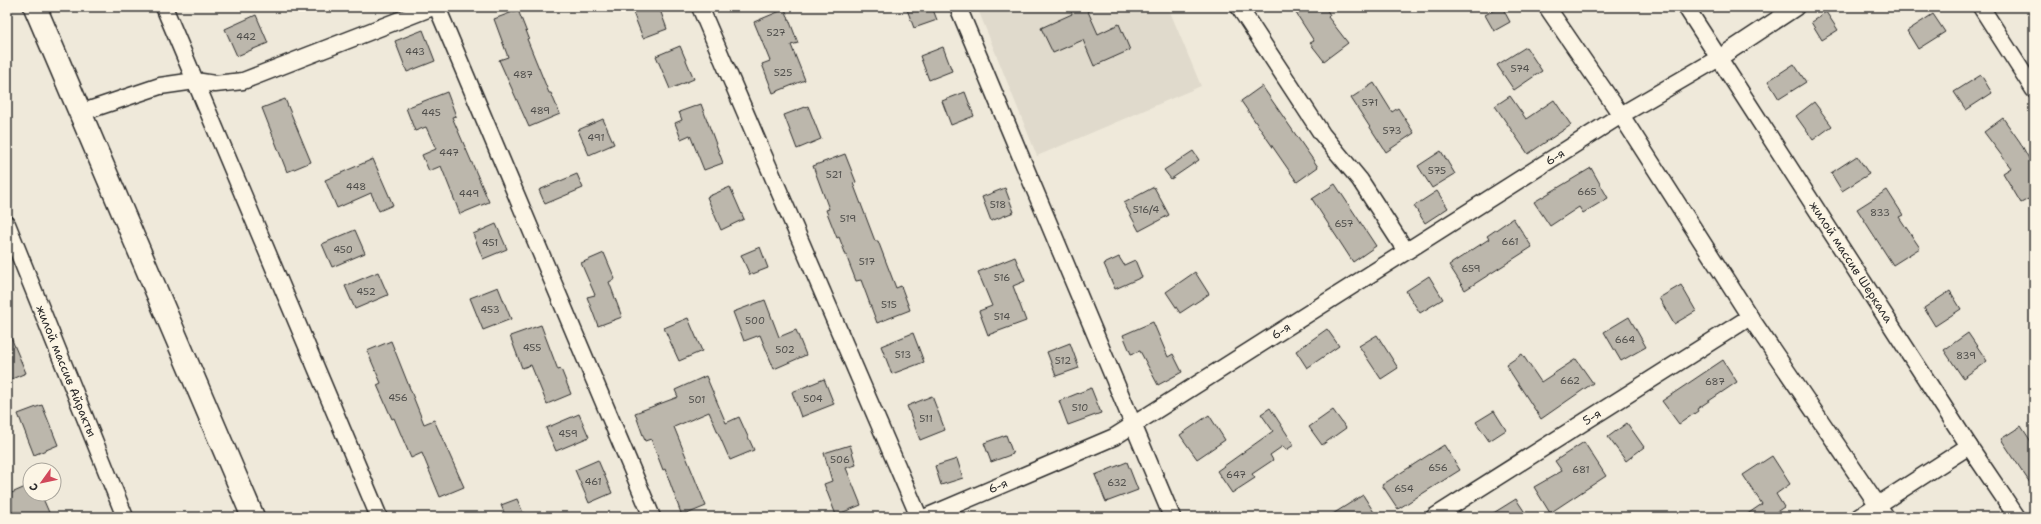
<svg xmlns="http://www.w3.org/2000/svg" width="2041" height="524" font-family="'Shantell Sans',sans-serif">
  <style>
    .built { fill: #e0dacc }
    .building { fill: #bcb7ac; stroke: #2b2b2b }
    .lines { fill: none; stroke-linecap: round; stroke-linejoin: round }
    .street-casing { stroke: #2b2b2b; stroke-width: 19 }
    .secondary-casing { stroke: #2b2b2b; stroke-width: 25 }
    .street { stroke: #fcf5e5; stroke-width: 16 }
    .secondary { stroke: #fcf5e5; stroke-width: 22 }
    .labels { text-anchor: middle; stroke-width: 3; stroke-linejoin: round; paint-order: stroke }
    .number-label { font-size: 10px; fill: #4f4e4b }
    .street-label { font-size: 12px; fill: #2b2b2b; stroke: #fcf5e5 }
  </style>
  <rect width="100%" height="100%" fill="#efe9da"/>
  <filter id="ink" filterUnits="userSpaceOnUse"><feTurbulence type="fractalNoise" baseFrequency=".025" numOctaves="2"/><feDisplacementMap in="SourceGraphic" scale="8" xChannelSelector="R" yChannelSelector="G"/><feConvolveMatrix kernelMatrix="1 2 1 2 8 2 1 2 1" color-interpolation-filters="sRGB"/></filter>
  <g filter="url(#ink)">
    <polygon class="built" points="977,7 1168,7 1201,86 1037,156"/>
    <g class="building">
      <polygon points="639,7 659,7 667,29 643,38 632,10"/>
      <polygon points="906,7 932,7 937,20 914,28"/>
      <polygon points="1069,7 1086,7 1098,34 1119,24 1130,50 1094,66 1083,40 1053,53 1041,28 1072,14"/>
      <polygon points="1292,7 1325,7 1330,15 1328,17 1348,43 1324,61 1310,43 1314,41"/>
      <polygon points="1500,7 1502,7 1510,22 1494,31 1485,15"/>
      <polygon points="785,9 798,43 791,45 805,80 773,93 762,64 770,61 754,22"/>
      <polygon points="518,10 529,38 527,39 549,93 551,93 560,114 529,127 499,60 508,57 494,19"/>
      <polygon points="1826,12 1838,30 1822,40 1811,22"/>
      <polygon points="1933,14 1945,32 1918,49 1907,31"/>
      <polygon points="256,15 268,43 237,56 225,29"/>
      <polygon points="423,30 435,61 407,72 395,41"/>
      <polygon points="680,46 694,79 670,89 656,56"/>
      <polygon points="943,47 952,71 929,80 920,56"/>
      <polygon points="1526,47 1542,71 1514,90 1497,65"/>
      <polygon points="1794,64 1806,82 1779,99 1768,81"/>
      <polygon points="1981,75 1992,93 1966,110 1954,92"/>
      <polygon points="1374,83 1392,112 1398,108 1414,133 1386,152 1351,98"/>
      <polygon points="1262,86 1318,167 1297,182 1241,101"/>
      <polygon points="447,92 456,116 452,117 489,202 460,214 441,166 429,171 422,155 436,149 426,127 415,131 406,108"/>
      <polygon points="965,92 974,116 951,125 942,101"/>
      <polygon points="1510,96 1526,119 1554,100 1571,125 1528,154 1495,106"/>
      <polygon points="285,99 311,162 287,172 262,108"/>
      <polygon points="1814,102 1832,126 1813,140 1796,116"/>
      <polygon points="701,104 723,163 704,170 690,135 681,139 675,123 682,120 679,112"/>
      <polygon points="808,106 821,139 797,149 784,115"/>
      <polygon points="2003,118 2020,142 2034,168 2034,196 2021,203 2003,173 2011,168 1984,132"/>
      <polygon points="603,119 614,144 589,155 578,130"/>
      <polygon points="1193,151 1199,160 1171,179 1164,170"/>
      <polygon points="1441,151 1455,174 1432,188 1418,166"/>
      <polygon points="845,154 856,182 853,183 875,241 878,241 896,288 901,286 910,310 877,323 861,280 856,281 839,237 837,238 826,210 829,209 813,166"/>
      <polygon points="1857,156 1869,174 1842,191 1831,173"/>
      <polygon points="373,159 393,205 379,211 371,193 337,208 325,180"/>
      <polygon points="1591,168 1608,198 1583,213 1579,207 1550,226 1534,202"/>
      <polygon points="577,174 583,188 545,204 539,190"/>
      <polygon points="1335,184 1376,246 1353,262 1312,199"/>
      <polygon points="730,187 744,219 721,230 707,197"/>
      <polygon points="1154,187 1169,215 1139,231 1124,203"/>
      <polygon points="1005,188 1014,212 991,221 982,197"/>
      <polygon points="1887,190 1903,215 1899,217 1920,248 1893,265 1857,209"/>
      <polygon points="1437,191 1448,208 1425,223 1414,206"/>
      <polygon points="1513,218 1532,247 1465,290 1449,265 1489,239 1487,236"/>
      <polygon points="496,224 507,249 483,259 473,234"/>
      <polygon points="355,230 365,253 332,267 322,244"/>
      <polygon points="760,247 768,268 750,275 741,255"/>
      <polygon points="604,253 615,279 609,282 622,317 598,326 587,297 595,295 581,263"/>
      <polygon points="1015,257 1025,281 1013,286 1026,321 988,335 979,311 992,306 978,272"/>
      <polygon points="1119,257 1124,265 1135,260 1142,277 1115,289 1104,264"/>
      <polygon points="378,272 388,295 355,309 345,286"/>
      <polygon points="1195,272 1209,294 1180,313 1166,292"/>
      <polygon points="1429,276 1443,299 1420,313 1406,291"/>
      <polygon points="1681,285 1696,311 1674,324 1659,298"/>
      <polygon points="498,287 511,319 483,330 470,298"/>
      <polygon points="1950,291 1961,309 1935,326 1924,308"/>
      <polygon points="765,300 779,337 796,330 806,355 774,369 760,335 744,341 733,312"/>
      <polygon points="1629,317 1646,347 1621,361 1604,332"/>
      <polygon points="688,318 702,351 679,361 664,328"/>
      <polygon points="1153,322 1168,357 1173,354 1182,372 1158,385 1140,351 1131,354 1123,335"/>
      <polygon points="541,325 558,370 561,369 571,394 547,404 531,365 522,368 510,336"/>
      <polygon points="7,328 26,373 7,381"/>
      <polygon points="1327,329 1339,346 1307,368 1296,351"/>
      <polygon points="913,333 924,362 892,374 881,346"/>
      <polygon points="1968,333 1987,361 1963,378 1944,350"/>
      <polygon points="1377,335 1398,368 1381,379 1359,346"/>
      <polygon points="391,341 424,424 434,420 464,487 440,497 422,453 411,458 394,418 392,419 377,385 381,383 367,351"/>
      <polygon points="1070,343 1079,368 1056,376 1047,352"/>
      <polygon points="1522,354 1541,382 1576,359 1593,383 1541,419 1506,365"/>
      <polygon points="1723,360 1737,382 1697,409 1698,411 1679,424 1662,401"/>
      <polygon points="706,376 726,423 739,417 754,450 730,460 709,412 674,427 706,506 682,516 665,469 663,470 651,439 645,441 635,413 678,397 675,390"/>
      <polygon points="824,379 834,404 801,417 792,392"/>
      <polygon points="1091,388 1101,413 1068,425 1059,401"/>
      <polygon points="932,396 945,430 920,440 907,406"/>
      <polygon points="42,405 58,445 34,455 18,414"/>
      <polygon points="1270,408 1294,445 1286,450 1283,446 1270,455 1273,460 1252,474 1255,478 1232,493 1217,471 1273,431 1261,414"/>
      <polygon points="1333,410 1346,428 1322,445 1309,427"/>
      <polygon points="1494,411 1506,430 1489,441 1476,422"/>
      <polygon points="579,414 589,437 556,451 546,428"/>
      <polygon points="1209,415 1225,440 1197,459 1180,435"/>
      <polygon points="1627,423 1644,447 1626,461 1608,437"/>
      <polygon points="2021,426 2034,446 2034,489 2001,439"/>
      <polygon points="1006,435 1013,454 991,462 984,443"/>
      <polygon points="1584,442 1606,476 1550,513 1534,487 1562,471 1555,461"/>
      <polygon points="850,445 856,465 846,468 861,505 836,515 824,484 832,481 824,453"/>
      <polygon points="1444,445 1460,470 1398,509 1382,485"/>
      <polygon points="1772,456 1790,484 1776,494 1784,507 1769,517 1743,517 1762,504 1743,475"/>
      <polygon points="957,459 963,478 941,485 935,466"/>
      <polygon points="598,460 612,493 589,503 575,470"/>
      <polygon points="1127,462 1138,490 1106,502 1095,475"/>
      <polygon points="30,485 30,494 41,494 51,517 11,517 7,508 7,495"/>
      <polygon points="1363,495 1377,517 1328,517"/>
      <polygon points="517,499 525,517 506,517 501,505"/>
      <polygon points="1516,499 1528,517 1487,517"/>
    </g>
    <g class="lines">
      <g class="street-casing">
        <g id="street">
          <polyline points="164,7 379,517"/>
          <polyline points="437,7 652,517"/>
          <polyline points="700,7 919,517"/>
          <polyline points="958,7 1172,517"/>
          <polyline points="1239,7 1322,134 1360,180 1406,251"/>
          <polyline points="1547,7 1621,115 1750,317 1886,517"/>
          <polyline points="1686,7 1969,446 2017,517"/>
          <polyline points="1981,7 2034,90"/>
          <polyline points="80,113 160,86 195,81 215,84 243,81 433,7"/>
          <polyline points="7,224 125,517"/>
          <polyline points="926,517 1114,437 1621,115 1719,58 1796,7"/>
          <polyline points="1434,517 1750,317"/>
          <polyline points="1859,517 1969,446"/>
        </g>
      </g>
      <g class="secondary-casing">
        <polyline id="secondary" points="35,7 253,517"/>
      </g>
      <use href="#street" class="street"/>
      <use href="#secondary" class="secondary"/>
    </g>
  </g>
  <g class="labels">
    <g class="number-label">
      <text x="776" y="36">527</text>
      <text x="246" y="40">442</text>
      <text x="415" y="55">443</text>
      <text x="1520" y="72">574</text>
      <text x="783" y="76">525</text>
      <text x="523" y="78">487</text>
      <text x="1370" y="106">571</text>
      <text x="540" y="114">489</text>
      <text x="431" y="116">445</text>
      <text x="1392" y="134">573</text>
      <text x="596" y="141">491</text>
      <text x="449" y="156">447</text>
      <text x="1437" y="174">575</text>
      <text x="834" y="178">521</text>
      <text x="356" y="190">448</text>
      <text x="1587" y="195">665</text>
      <text x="469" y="197">449</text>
      <text x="998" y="208">518</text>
      <text x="1146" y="213">516/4</text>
      <text x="1880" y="216">833</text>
      <text x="848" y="222">519</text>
      <text x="1344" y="227">657</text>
      <text x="1510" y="245">661</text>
      <text x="490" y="246">451</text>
      <text x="343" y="253">450</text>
      <text x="867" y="265">517</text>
      <text x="1471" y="272">659</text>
      <text x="1002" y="281">516</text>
      <text x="366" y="295">452</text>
      <text x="889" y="308">515</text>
      <text x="490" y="313">453</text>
      <text x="1002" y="320">514</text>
      <text x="755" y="324">500</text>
      <text x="1625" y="343">664</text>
      <text x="532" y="351">455</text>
      <text x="785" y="353">502</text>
      <text x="903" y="358">513</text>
      <text x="1966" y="359">839</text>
      <text x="1063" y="364">512</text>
      <text x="1570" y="384">662</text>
      <text x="1715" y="385">687</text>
      <text x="398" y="401">456</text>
      <text x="813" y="402">504</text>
      <text x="697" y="403">501</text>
      <text x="1080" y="411">510</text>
      <text x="926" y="422">511</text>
      <text x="568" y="437">459</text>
      <text x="840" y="463">506</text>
      <text x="1438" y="471">656</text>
      <text x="1581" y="473">681</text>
      <text x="1236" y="478">647</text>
      <text x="593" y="485">461</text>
      <text x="1117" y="486">632</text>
      <text x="1404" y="492">654</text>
    </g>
    <g class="street-label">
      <text transform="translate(1555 157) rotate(-32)" y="4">6-я</text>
      <text transform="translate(1851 262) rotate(57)" y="4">жилой массив Шеркала</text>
      <text transform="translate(1281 331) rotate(-33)" y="4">6-я</text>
      <text transform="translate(66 371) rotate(68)" y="4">жилой массив Айракты</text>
      <text transform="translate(1592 417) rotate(-32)" y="4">5-я</text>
      <text transform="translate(998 486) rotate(-23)" y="4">6-я</text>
    </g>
  </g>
  <rect width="2041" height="524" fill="none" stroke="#fcf5e5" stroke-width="24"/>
  <rect x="12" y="12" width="2017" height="500" fill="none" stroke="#2b2b2b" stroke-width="1.5" filter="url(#ink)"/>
  <g transform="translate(42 482) rotate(237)"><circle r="19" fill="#fcf5e5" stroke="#a8a49b"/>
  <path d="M0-3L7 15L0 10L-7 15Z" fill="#d1495b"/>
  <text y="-6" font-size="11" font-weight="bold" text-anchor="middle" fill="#2b2b2b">С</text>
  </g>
</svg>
